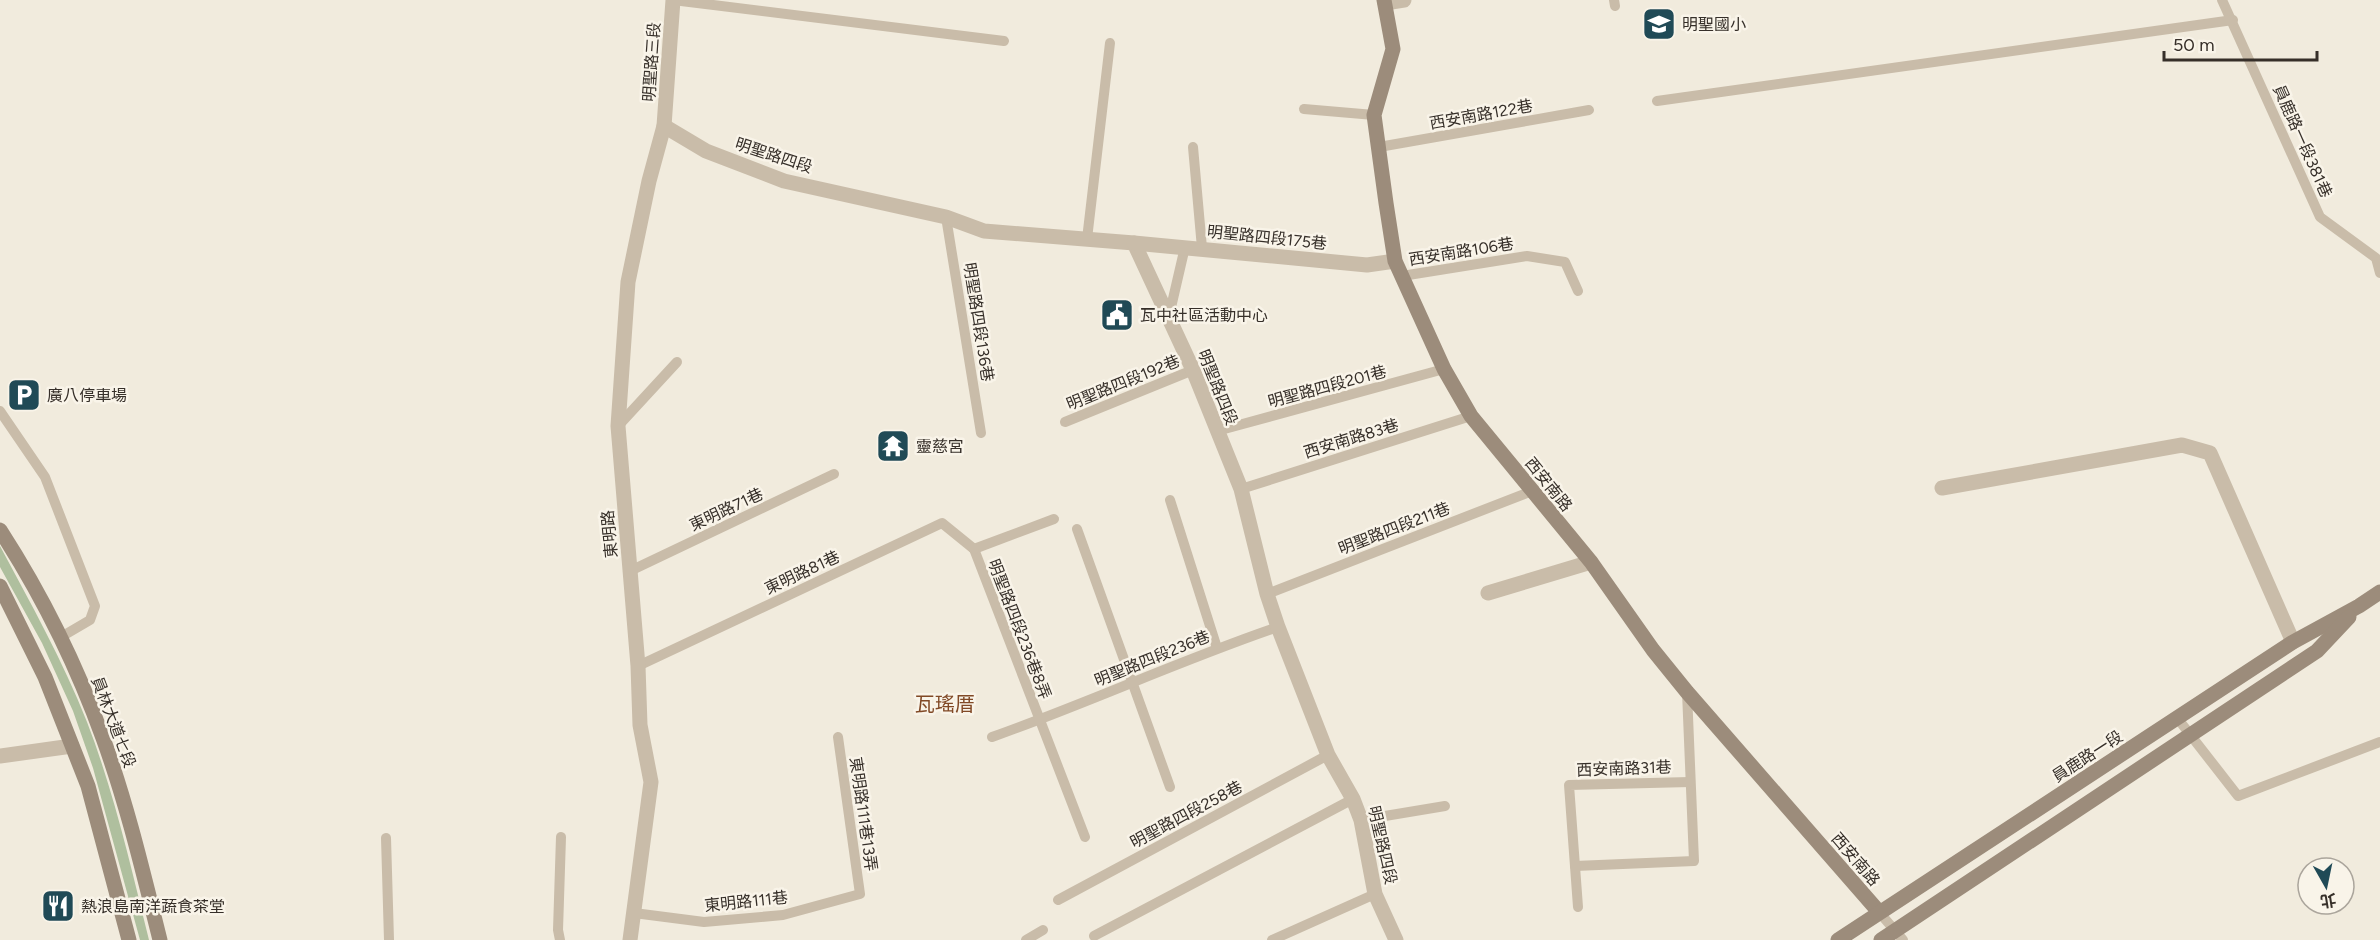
<svg xmlns="http://www.w3.org/2000/svg" width="2380" height="940" font-family="Figtree,'Noto Sans TC',sans-serif">
  <style>
    .green { fill: #afbf9e }
    .lines { fill: none; stroke-linecap: round; stroke-linejoin: round }
    .lane { stroke: #c9bca9; stroke-width: 10 }
    .street { stroke: #c9bca9; stroke-width: 15 }
    .secondary { stroke: #9c8c7b; stroke-width: 15 }
    .labels { text-anchor: middle; stroke-width: 5; stroke-linejoin: round; paint-order: stroke }
    .poi-label { font-size: 16px; fill: #362f29; stroke: #f9f4e9; text-anchor: start }
    .street-label { font-size: 16px; fill: #362f29; stroke: #f9f4e9 }
    .quarter-label { font-size: 20px; fill: #814926; stroke: #f9f4e9 }
  </style>
  <rect width="100%" height="100%" fill="#f1ebdd"/>
  <path class="green" d="M0,546C31,604 63,661 87,722C114,792 131,867 149,940H140L93,768L73,711L42,643L0,567Z"/>
  <g class="lines">
    <g class="lane">
      <polyline points="673,0 1004,41"/>
      <polyline points="1614,0 1615,6"/>
      <polyline points="2222,0 2320,217 2376,258 2380,273"/>
      <polyline points="1657,101 2233,20"/>
      <polyline points="1304,109 1374,115"/>
      <polyline points="1193,147 1202,248"/>
      <polyline points="1379,147 1589,110"/>
      <polyline points="946,217 981,433"/>
      <polyline points="1087,239 1110,43"/>
      <polyline points="1402,276 1527,256 1565,262 1578,291"/>
      <polyline points="1169,316 1185,247"/>
      <polyline points="0,411 45,477 95,606 90,620 61,637"/>
      <polyline points="1065,422 1193,370"/>
      <polyline points="618,426 677,362"/>
      <polyline points="1217,431 1444,369"/>
      <polyline points="1241,489 1471,416"/>
      <polyline points="1170,500 1217,648"/>
      <polyline points="1077,529 1170,787"/>
      <polyline points="974,549 1085,837"/>
      <polyline points="974,549 1054,519"/>
      <polyline points="630,571 834,474"/>
      <polyline points="1267,594 1532,491"/>
      <polyline points="638,666 942,523 974,549"/>
      <polyline points="2178,719 2238,796 2380,742"/>
      <path d="M992,737C1088,703 1181,660 1278,627"/>
      <polyline points="1361,820 1445,806"/>
      <polyline points="386,838 389,940"/>
      <polyline points="1575,866 1694,861 1687,692"/>
      <polyline points="1058,900 1328,755"/>
      <polyline points="1578,907 1569,785 1690,782"/>
      <polyline points="1879,912 1903,940"/>
      <polyline points="634,913 704,922 783,915 860,894 838,737"/>
      <polyline points="1094,936 1353,799"/>
      <polyline points="560,940 558,930 561,837"/>
      <polyline points="1026,940 1043,930"/>
      <polyline points="1272,940 1375,894"/>
    </g>
    <g class="street">
      <polyline points="1385,3 1404,0"/>
      <polyline points="664,126 706,151 784,181 946,217 984,231 1134,243 1193,370 1241,489 1267,594 1278,627 1328,755 1353,799 1361,820 1375,894 1396,940"/>
      <polyline points="1134,243 1367,265 1395,261"/>
      <polyline points="1942,488 2182,445 2210,453 2293,642"/>
      <polyline points="1488,593 1591,562"/>
      <polyline points="0,756 72,746"/>
      <polyline points="630,940 651,782 640,725 638,666 618,426 628,282 649,181 664,126 673,0"/>
    </g>
    <g class="secondary">
      <polyline points="1384,0 1393,49 1374,115 1386,203 1395,261 1444,369 1471,416 1591,562 1653,650 1687,692 1879,912"/>
      <path d="M0,530C42,595 77,666 103,738C127,804 143,872 160,940"/>
      <polyline points="0,586 45,677 88,786 129,940"/>
      <polyline points="1838,940 2293,642 2359,606 2380,592"/>
      <polyline points="1881,940 2317,651 2349,617"/>
    </g>
  </g>
  <defs>
    <g id="school-square" transform="scale(1.725)"><rect x="-9" y="-9" width="18" height="18" rx="4" fill="#204a56" stroke="#f9f4e9"/><path d="M0-5L7-2L0 1L-7-2ZM-4 1L0 2.5L4 1V4Q0 6-4 4Z" fill="#fff"/></g>
    <g id="civic-square" transform="scale(1.725)"><rect x="-9" y="-9" width="18" height="18" rx="4" fill="#204a56" stroke="#f9f4e9"/><path d="M-.6-6.5H3V-4.5H.6V-3L4-1V1h2V6H-6V1h2V-1L-.6-3ZM-1.2 2.5V6h2.4V2.5Z" fill="#fff"/></g>
    <g id="parking-square" transform="scale(1.725)"><rect x="-9" y="-9" width="18" height="18" rx="4" fill="#204a56" stroke="#f9f4e9"/><path d="M-3.5-5.5H1a3.5 3.5 0 0 1 0 7H-1V5.5H-3.5ZM-1-3.4V-.6H.8a1.4 1.4 0 0 0 0-2.8Z" fill="#fff"/></g>
    <g id="temple-square" transform="scale(1.725)"><rect x="-9" y="-9" width="18" height="18" rx="4" fill="#204a56" stroke="#f9f4e9"/><path d="M0-6L5-2H3V0L6.5 2.5H4V6H1.5V3h-3V6H-4V2.5H-6.5L-3 0V-2H-5Z" fill="#fff"/></g>
    <g id="restaurant-square" transform="scale(1.725)"><rect x="-9" y="-9" width="18" height="18" rx="4" fill="#204a56" stroke="#f9f4e9"/><path d="M-5-6h1v4h1v-4h1v4h1v-4h1v5L-1.5 .5V6h-2V.5L-5-1ZM5-6V6H3V1.5H1.5Q1.5-4 5-6Z" fill="#fff"/></g>
  </defs>
  <g fill-rule="evenodd">
    <use href="#school-square" x="1659" y="24"/>
    <use href="#civic-square" x="1117" y="315"/>
    <use href="#parking-square" x="24" y="395"/>
    <use href="#temple-square" x="893" y="446"/>
    <use href="#restaurant-square" x="58" y="906"/>
  </g>
  <g class="labels">
    <g class="poi-label">
      <text x="1682" y="30">明聖國小</text>
      <text x="1140" y="321">瓦中社區活動中心</text>
      <text x="47" y="401">廣八停車場</text>
      <text x="916" y="452">靈慈宮</text>
      <text x="81" y="912">熱浪島南洋蔬食茶堂</text>
    </g>
    <g class="street-label">
      <text transform="translate(651 62) rotate(-86)" y="6">明聖路三段</text>
      <text transform="translate(1481 114) rotate(-10)" y="6">西安南路122巷</text>
      <text transform="translate(2303 141) rotate(66)" y="6">員鹿路一段381巷</text>
      <text transform="translate(774 155) rotate(18)" y="6">明聖路四段</text>
      <text transform="translate(1267 237) rotate(6)" y="6">明聖路四段175巷</text>
      <text transform="translate(1461 251) rotate(-9)" y="6">西安南路106巷</text>
      <text transform="translate(979 322) rotate(81)" y="6">明聖路四段136巷</text>
      <text transform="translate(1123 382) rotate(-22)" y="6">明聖路四段192巷</text>
      <text transform="translate(1327 386) rotate(-15)" y="6">明聖路四段201巷</text>
      <text transform="translate(1218 387) rotate(68)" y="6">明聖路四段</text>
      <text transform="translate(1351 438) rotate(-17)" y="6">西安南路83巷</text>
      <text transform="translate(1549 484) rotate(51)" y="6">西安南路</text>
      <text transform="translate(726 509) rotate(-25)" y="6">東明路71巷</text>
      <text transform="translate(1394 528) rotate(-21)" y="6">明聖路四段211巷</text>
      <text transform="translate(609 534) rotate(-95)" y="6">東明路</text>
      <text transform="translate(802 572) rotate(-25)" y="6">東明路81巷</text>
      <text transform="translate(1020 629) rotate(69)" y="6">明聖路四段236巷8弄</text>
      <text transform="translate(1152 658) rotate(-22)" y="6">明聖路四段236巷</text>
      <text transform="translate(114 722) rotate(69)" y="6">員林大道七段</text>
      <text transform="translate(2087 756) rotate(-33)" y="6">員鹿路一段</text>
      <text transform="translate(1624 768) rotate(-2)" y="6">西安南路31巷</text>
      <text transform="translate(864 814) rotate(82)" y="6">東明路111巷13弄</text>
      <text transform="translate(1186 814) rotate(-28)" y="6">明聖路四段258巷</text>
      <text transform="translate(1383 845) rotate(77)" y="6">明聖路四段</text>
      <text transform="translate(1856 859) rotate(49)" y="6">西安南路</text>
      <text transform="translate(746 901) rotate(-6)" y="6">東明路111巷</text>
    </g>
    <g class="quarter-label">
      <text x="945" y="711">瓦瑤厝</text>
    </g>
  </g>
  <g transform="translate(2326 886) rotate(171)"><circle r="28" fill="#f9f4e9" stroke="#aba59c" stroke-width="1.5"/>
  <path d="M0-4.5L10 22L0 15L-10 22Z" fill="#204a56"/>
  <text y="-9" font-size="16" font-weight="bold" text-anchor="middle" fill="#362f29">北</text>
  </g>
  <path d="M2164 51v9h153v-9" fill="none" stroke="#362f29" stroke-width="3"/>
  <text x="2173" y="51" font-size="18" fill="#362f29" stroke="#f9f4e9" stroke-width="4.5" paint-order="stroke">50 m</text>
</svg>
